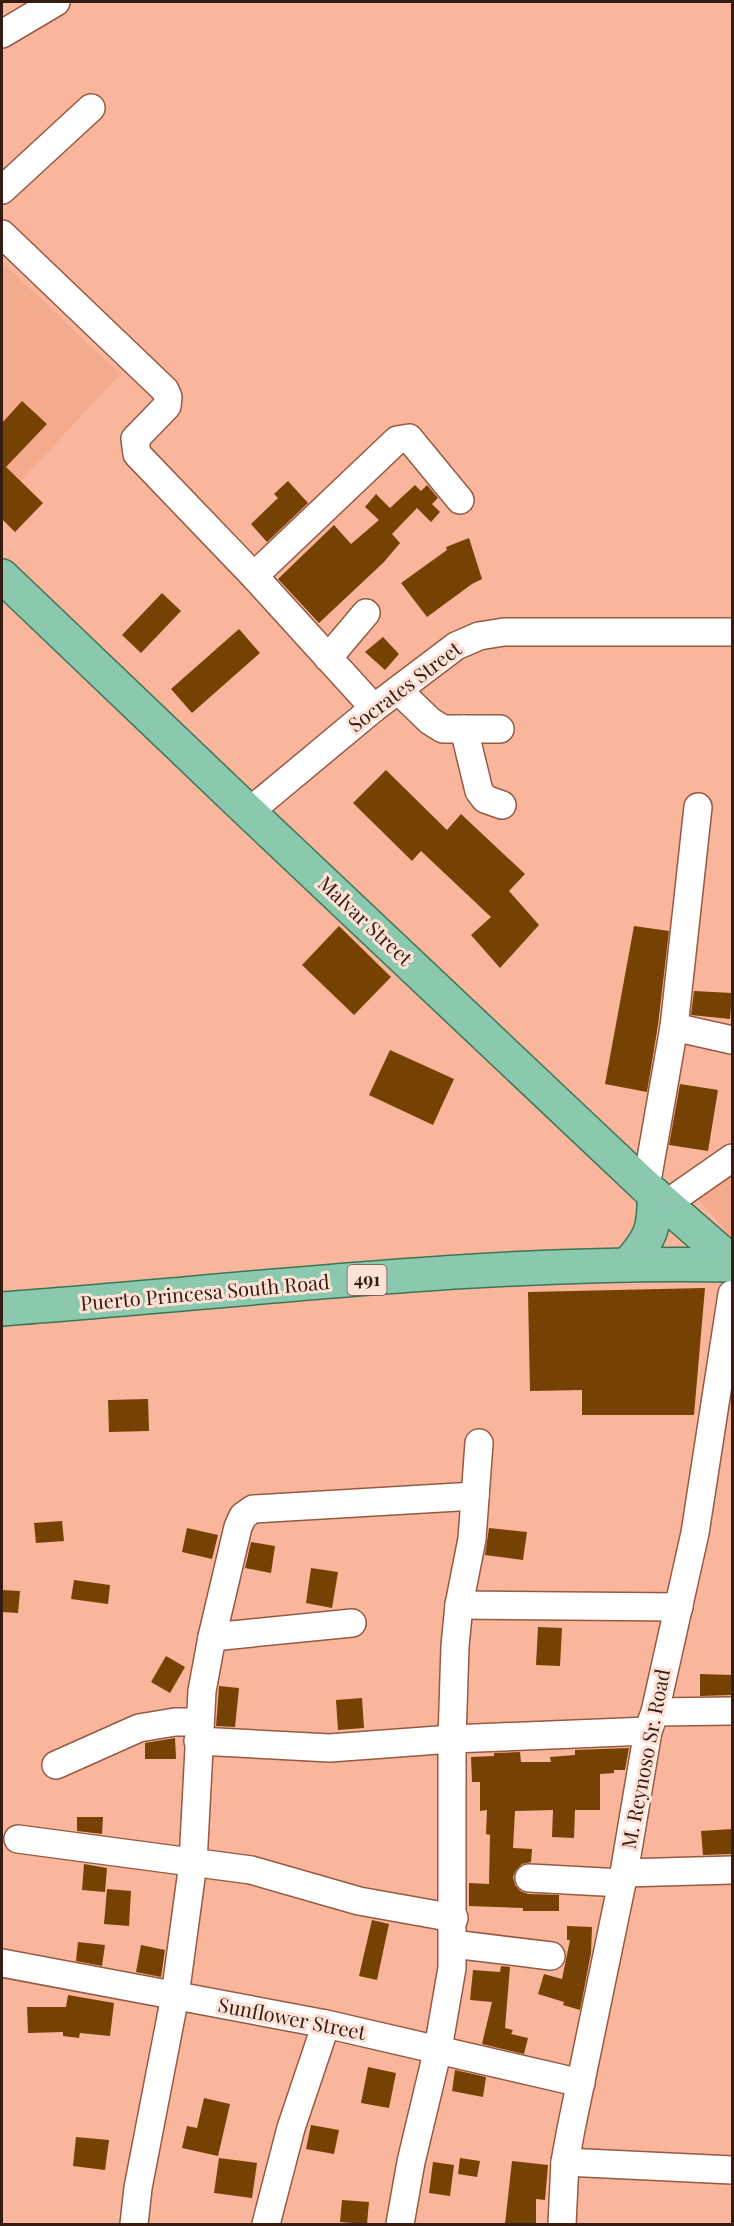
<svg xmlns="http://www.w3.org/2000/svg" width="734" height="2226" font-family="'Playfair Display',serif">
  <style>
    .built { fill: #f4aa8d }
    .building { fill: #754203 }
    .lines { fill: none; stroke-linecap: round; stroke-linejoin: round }
    .minor-casing { stroke: #955a42; stroke-width: 30 }
    .major-casing { stroke: #3a7556; stroke-width: 36 }
    .minor { stroke: #fff; stroke-width: 27 }
    .major { stroke: #8bc9af; stroke-width: 33 }
    .labels { text-anchor: middle; stroke-width: 6; stroke-linejoin: round; paint-order: stroke }
    .shield { fill: #fee2d7; stroke: #71574d; stroke-width: 1.5 }
    .shield-label { font-size: 18px; font-weight: bold; fill: #341c12 }
    .street-label { font-size: 20px; fill: #341c12; stroke: #fee2d7 }
  </style>
  <rect width="100%" height="100%" fill="#f9b69c"/>
  <g class="built">
    <polygon points="2,262 120,374 2,501"/>
    <polygon points="732,1172 732,1238 695,1195"/>
  </g>
  <g class="building">
    <polygon points="22,401 47,424 6,467 43,503 15,532 2,519 2,423"/>
    <polygon points="288,481 308,503 267,542 251,524 278,498 274,494"/>
    <polygon points="415,485 421,491 427,485 438,498 432,504 440,512 431,522 417,508 392,534 400,543 384,562 319,623 278,579 334,525 351,544 379,520 365,507 376,494 390,508"/>
    <polygon points="469,538 482,579 472,584 427,617 401,583 447,550 446,547"/>
    <polygon points="162,593 181,611 141,653 122,635"/>
    <polygon points="239,629 260,653 192,713 171,689"/>
    <polygon points="383,637 399,654 385,670 365,652"/>
    <polygon points="386,770 447,830 461,814 525,874 509,891 539,925 500,968 471,935 491,917 421,851 412,861 353,803"/>
    <polygon points="339,926 391,977 354,1015 302,965"/>
    <polygon points="634,926 669,931 658,1025 647,1092 605,1084"/>
    <polygon points="694,991 732,993 730,1019 691,1015"/>
    <polygon points="390,1050 454,1079 433,1125 369,1095"/>
    <polygon points="680,1084 718,1090 708,1151 669,1145"/>
    <polygon points="705,1288 694,1415 582,1415 582,1390 530,1391 528,1292"/>
    <polygon points="148,1399 149,1431 109,1432 108,1400"/>
    <polygon points="62,1521 64,1541 36,1543 34,1523"/>
    <polygon points="187,1528 218,1535 212,1559 182,1552"/>
    <polygon points="489,1528 527,1532 523,1560 485,1555"/>
    <polygon points="251,1542 275,1546 271,1573 245,1568"/>
    <polygon points="311,1568 338,1572 332,1608 306,1603"/>
    <polygon points="74,1580 110,1585 108,1604 71,1599"/>
    <polygon points="2,1590 20,1591 18,1613 2,1612"/>
    <polygon points="538,1627 562,1628 560,1666 536,1665"/>
    <polygon points="166,1656 185,1667 170,1693 151,1682"/>
    <polygon points="700,1674 732,1675 732,1695 700,1696"/>
    <polygon points="219,1686 239,1688 235,1727 216,1726"/>
    <polygon points="362,1698 364,1728 338,1730 336,1700"/>
    <polygon points="175,1738 176,1759 145,1759 145,1743"/>
    <polygon points="629,1748 625,1770 614,1770 614,1773 600,1774 600,1810 575,1810 574,1838 552,1837 553,1810 515,1811 513,1848 532,1849 531,1862 522,1864 516,1870 513,1877 515,1885 520,1891 528,1894 559,1895 559,1911 523,1911 523,1908 469,1906 469,1883 489,1884 490,1835 486,1834 487,1810 480,1811 480,1782 472,1782 471,1757 494,1756 494,1753 520,1752 521,1762 551,1762 550,1757 575,1755 575,1750"/>
    <polygon points="77,1817 103,1817 102,1834 77,1831"/>
    <polygon points="732,1829 732,1854 703,1855 701,1831"/>
    <polygon points="84,1864 107,1868 105,1892 82,1890"/>
    <polygon points="107,1889 131,1891 129,1926 104,1924"/>
    <polygon points="372,1920 389,1924 377,1980 359,1976"/>
    <polygon points="567,1926 592,1927 591,1953 580,2010 563,2005 564,2002 538,1994 544,1974 562,1979 570,1940 567,1940"/>
    <polygon points="78,1942 105,1945 102,1966 76,1961"/>
    <polygon points="141,1945 165,1950 161,1977 136,1972"/>
    <polygon points="501,1966 510,1967 505,2028 513,2030 511,2034 528,2038 524,2054 482,2044 492,2002 470,2000 473,1970 500,1972"/>
    <polygon points="68,1995 114,2003 110,2036 80,2033 79,2038 63,2036 63,2032 28,2033 27,2007 66,2007"/>
    <polygon points="368,2067 396,2073 389,2108 361,2103"/>
    <polygon points="455,2070 486,2077 483,2097 452,2091"/>
    <polygon points="204,2098 230,2104 218,2156 182,2148 187,2126 197,2128"/>
    <polygon points="311,2125 339,2130 334,2154 306,2149"/>
    <polygon points="76,2137 109,2140 105,2170 73,2166"/>
    <polygon points="219,2158 257,2163 252,2198 214,2193"/>
    <polygon points="460,2158 480,2161 477,2177 458,2174"/>
    <polygon points="512,2161 548,2165 545,2200 536,2199 536,2224 505,2224"/>
    <polygon points="433,2162 454,2165 450,2196 429,2193"/>
    <polygon points="342,2200 369,2202 367,2224 340,2222"/>
  </g>
  <g class="lines">
    <g class="minor-casing">
      <g id="minor">
        <polyline points="2,34 56,2"/>
        <polyline points="2,190 91,108"/>
        <polyline points="2,234 165,390 168,397 167,406 135,439 137,454 254,576 374,708"/>
        <polyline points="254,576 397,440 409,438 460,500"/>
        <polyline points="328,658 366,613"/>
        <polyline points="398,690 430,721 443,729 500,729"/>
        <polyline points="464,729 479,791 485,799 502,805"/>
        <polyline points="249,812 374,708 456,646 479,636 504,632 732,632"/>
        <polyline points="674,1027 732,1040"/>
        <polyline points="646,1187 674,1027 698,807"/>
        <polyline points="666,1204 732,1158"/>
        <polyline points="459,1605 679,1607"/>
        <polyline points="212,1637 352,1623"/>
        <polyline points="655,1712 732,1711"/>
        <polyline points="198,1741 330,1748 452,1739 648,1731"/>
        <polyline points="56,1765 139,1728 175,1722 198,1722"/>
        <polyline points="18,1839 251,1870 359,1901 454,1918"/>
        <polyline points="624,1873 732,1870"/>
        <polyline points="529,1878 622,1883"/>
        <polyline points="453,1944 551,1956"/>
        <polyline points="2,1963 326,2024 581,2083"/>
        <polyline points="565,2162 732,2170"/>
        <polyline points="134,2224 138,2188 175,1996 193,1863 202,1691 212,1637 238,1527 243,1516 253,1509 475,1496"/>
        <polyline points="266,2224 291,2128 326,2024"/>
        <polyline points="400,2224 411,2162 438,2049 452,1968 452,1739 455,1646 459,1605 472,1539 479,1443"/>
        <polyline points="562,2224 565,2162 571,2129 624,1873 648,1731 655,1712 695,1533 732,1294"/>
      </g>
    </g>
    <g class="major-casing">
      <g id="major">
        <polyline points="2,576 249,812 646,1187 732,1262"/>
        <path d="M627,1265C651,1239 655,1228 654,1194"/>
        <path d="M2,1309C245,1291 488,1260 732,1265"/>
      </g>
    </g>
    <use href="#minor" class="minor"/>
    <use href="#major" class="major"/>
  </g>
  <g class="labels">
    <rect class="shield" x="347.5" y="1265" width="39" height="30" rx="4.5"/>
    <g class="shield-label">
      <text x="367" y="1286">491</text>
    </g>
    <g class="street-label">
      <text transform="translate(405 687) rotate(-37)" y="7">Socrates Street</text>
      <text transform="translate(365 921) rotate(43)" y="7">Malvar Street</text>
      <text transform="translate(205 1293) rotate(-5)" y="7">Puerto Princesa South Road</text>
      <text transform="translate(646 1759) rotate(-79)" y="7">M. Reynoso Sr. Road</text>
      <text transform="translate(292 2019) rotate(11)" y="7">Sunflower Street</text>
    </g>
  </g>
  <rect width="734" height="2226" fill="none" stroke="#341c12" stroke-width="6"/>
</svg>
